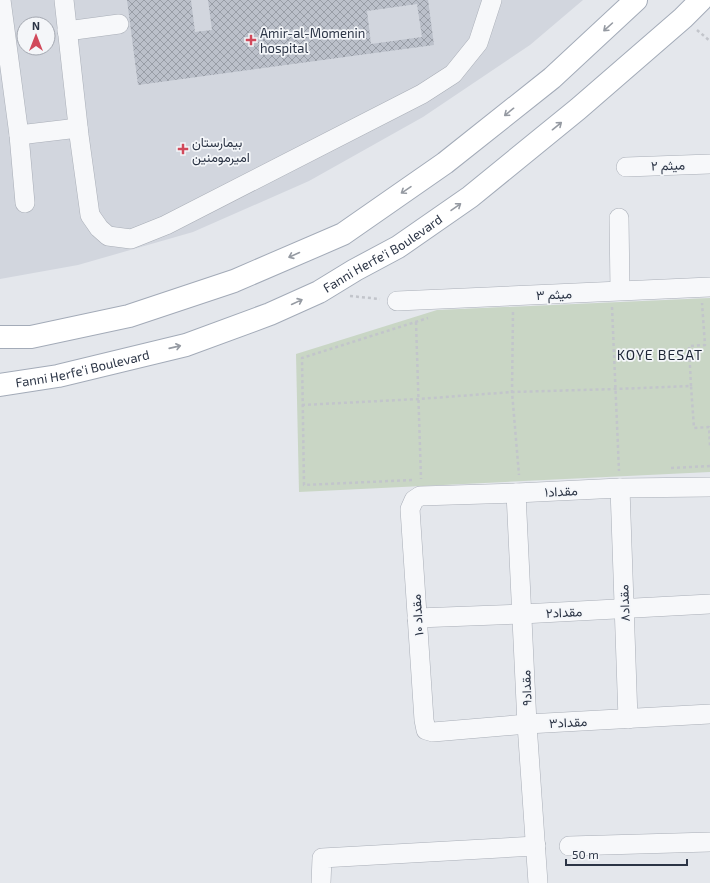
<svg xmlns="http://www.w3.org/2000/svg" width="710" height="883" font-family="'Exo 2',Vazirmatn,sans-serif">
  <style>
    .built { fill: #d2d6de; fill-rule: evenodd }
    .green { fill: #c9d6c5 }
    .building { fill: url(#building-cross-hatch); fill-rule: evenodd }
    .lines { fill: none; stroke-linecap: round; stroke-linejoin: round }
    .minor-casing { stroke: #a9aeb7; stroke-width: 20 }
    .major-casing { stroke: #a3abb8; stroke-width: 24 }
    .path { stroke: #c2c5cb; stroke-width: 2.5; stroke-dasharray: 3 3; stroke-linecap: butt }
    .minor { stroke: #f7f8fa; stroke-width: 19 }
    .major { stroke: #fff; stroke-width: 22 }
    .oneway { stroke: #959aa2 }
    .poi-dot { fill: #d1495b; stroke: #f4f6f9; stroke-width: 1.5 }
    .labels { text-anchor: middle; stroke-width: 3.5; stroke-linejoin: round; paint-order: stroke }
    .poi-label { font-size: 13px; fill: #2b3445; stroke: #f4f6f9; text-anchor: start }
    .street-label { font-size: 13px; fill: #2b3445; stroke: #f4f6f9 }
    .neighbourhood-label { font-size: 14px; letter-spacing: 1px; fill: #1d2536; stroke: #f4f6f9 }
  </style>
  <defs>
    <pattern id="building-cross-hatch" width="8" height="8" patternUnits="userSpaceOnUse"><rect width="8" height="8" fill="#bbc0ca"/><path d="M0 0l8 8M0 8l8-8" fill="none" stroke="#989da6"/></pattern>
  </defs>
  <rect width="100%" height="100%" fill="#e4e7ec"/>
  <path class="built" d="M0,0H583L530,45L423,117L309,181L193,232L78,265L0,279ZM24,24H48V48H24Z"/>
  <polygon class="green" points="710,298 710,472 299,492 296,354 437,310"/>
  <path class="building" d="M127,0H191L195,32L212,30L208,0H428L434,45L138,85ZM417,4L422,37L371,44L367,11Z"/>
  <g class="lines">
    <g class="minor-casing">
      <g id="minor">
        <polyline points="1,0 19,135 25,203"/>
        <polyline points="64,0 79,135 90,215 99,228 108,236 131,239 166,225 422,94 453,74 478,43 492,0"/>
        <polyline points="67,31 119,24"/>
        <polyline points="19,135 78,128"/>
        <polyline points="626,167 710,164"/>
        <polyline points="619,218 620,290"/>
        <polyline points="397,301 710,287"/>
        <polyline points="710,487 620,488 516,493 420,496 414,500 410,509 424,720 426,730 433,732 527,724 710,714"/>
        <polyline points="620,488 628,719"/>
        <polyline points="516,493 527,724 538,883"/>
        <polyline points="417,618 522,614 710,604"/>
        <polyline points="569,846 710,842"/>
        <polyline points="321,883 322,858 536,846"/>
      </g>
    </g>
    <g class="major-casing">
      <g id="major">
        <polyline points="0,337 31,337 129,316 234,281 343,234 445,163 552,78 636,0"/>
        <path id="s1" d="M0,385L58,376L186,345L270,314L319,292L355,270L398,247L470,197L578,109L683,18L701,0"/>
      </g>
    </g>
    <g class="path">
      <polyline points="697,30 710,41"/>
      <polyline points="350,296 380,299"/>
      <polyline points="612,307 619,471"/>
      <polyline points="513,312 512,392 519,475"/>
      <polyline points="416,322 421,479"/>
      <polyline points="691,386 689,346 705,345 702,303"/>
      <polyline points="302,405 419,399 512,392 616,389 691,386 694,428 709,427 710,446"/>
      <polyline points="671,468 710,466"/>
      <polyline points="412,480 304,485 302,358 428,318"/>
    </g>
    <use href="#minor" class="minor"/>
    <use href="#major" class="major"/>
  </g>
  <defs><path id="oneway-shaft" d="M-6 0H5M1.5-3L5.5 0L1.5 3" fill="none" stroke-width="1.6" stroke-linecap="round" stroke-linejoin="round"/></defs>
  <g class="oneway">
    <use href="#oneway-shaft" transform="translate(608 27) rotate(138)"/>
    <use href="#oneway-shaft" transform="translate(509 112) rotate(141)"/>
    <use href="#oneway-shaft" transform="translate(557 126) rotate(-39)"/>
    <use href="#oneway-shaft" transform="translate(406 190) rotate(146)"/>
    <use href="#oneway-shaft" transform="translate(456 207) rotate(-35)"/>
    <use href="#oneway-shaft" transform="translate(294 255) rotate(156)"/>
    <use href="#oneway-shaft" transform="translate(297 302) rotate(-25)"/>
    <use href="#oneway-shaft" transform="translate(175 347) rotate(-13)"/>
  </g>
  <g class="poi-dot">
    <path d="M249 34h4v4h4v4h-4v4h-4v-4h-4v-4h4z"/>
    <path d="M181 143h4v4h4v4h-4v4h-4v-4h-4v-4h4z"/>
  </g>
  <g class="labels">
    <g class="poi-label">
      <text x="260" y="38">Amir-al-Momenin<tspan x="260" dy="15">hospital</tspan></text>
      <text x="192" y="147">بیمارستان<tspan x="192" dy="15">امیرمومنین</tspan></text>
    </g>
    <g class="street-label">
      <text transform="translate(668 165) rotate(-2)" y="5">میثم ۲</text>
      <text dy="5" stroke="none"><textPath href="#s1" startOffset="408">Fanni Herfe'i Boulevard</textPath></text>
      <text transform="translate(554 294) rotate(-3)" y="5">میثم ۳</text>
      <text dy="5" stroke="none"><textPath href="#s1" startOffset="84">Fanni Herfe'i Boulevard</textPath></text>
      <text transform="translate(561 491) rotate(-3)" y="5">مقداد۱</text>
      <text transform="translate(624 603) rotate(-92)" y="5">مقداد۸</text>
      <text transform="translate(564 612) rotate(-3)" y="5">مقداد۲</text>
      <text transform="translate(417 615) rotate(-94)" y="5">مقداد ۱۰</text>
      <text transform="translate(526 688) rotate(-92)" y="5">مقداد۹</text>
      <text transform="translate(568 722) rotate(-3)" y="5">مقداد۳</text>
    </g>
    <g class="neighbourhood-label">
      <text x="660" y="360">KOYE BESAT</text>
    </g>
  </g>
  <g transform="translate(36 36)"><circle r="19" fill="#f4f6f9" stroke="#a4a8b1"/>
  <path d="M0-3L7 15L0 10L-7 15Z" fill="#d1495b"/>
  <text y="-6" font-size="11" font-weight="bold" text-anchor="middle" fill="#2b3445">N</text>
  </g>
  <path d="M566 859v6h121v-6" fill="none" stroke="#2b3445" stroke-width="2"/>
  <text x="572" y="859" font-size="12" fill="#2b3445" stroke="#f4f6f9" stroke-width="3" paint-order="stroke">50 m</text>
</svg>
